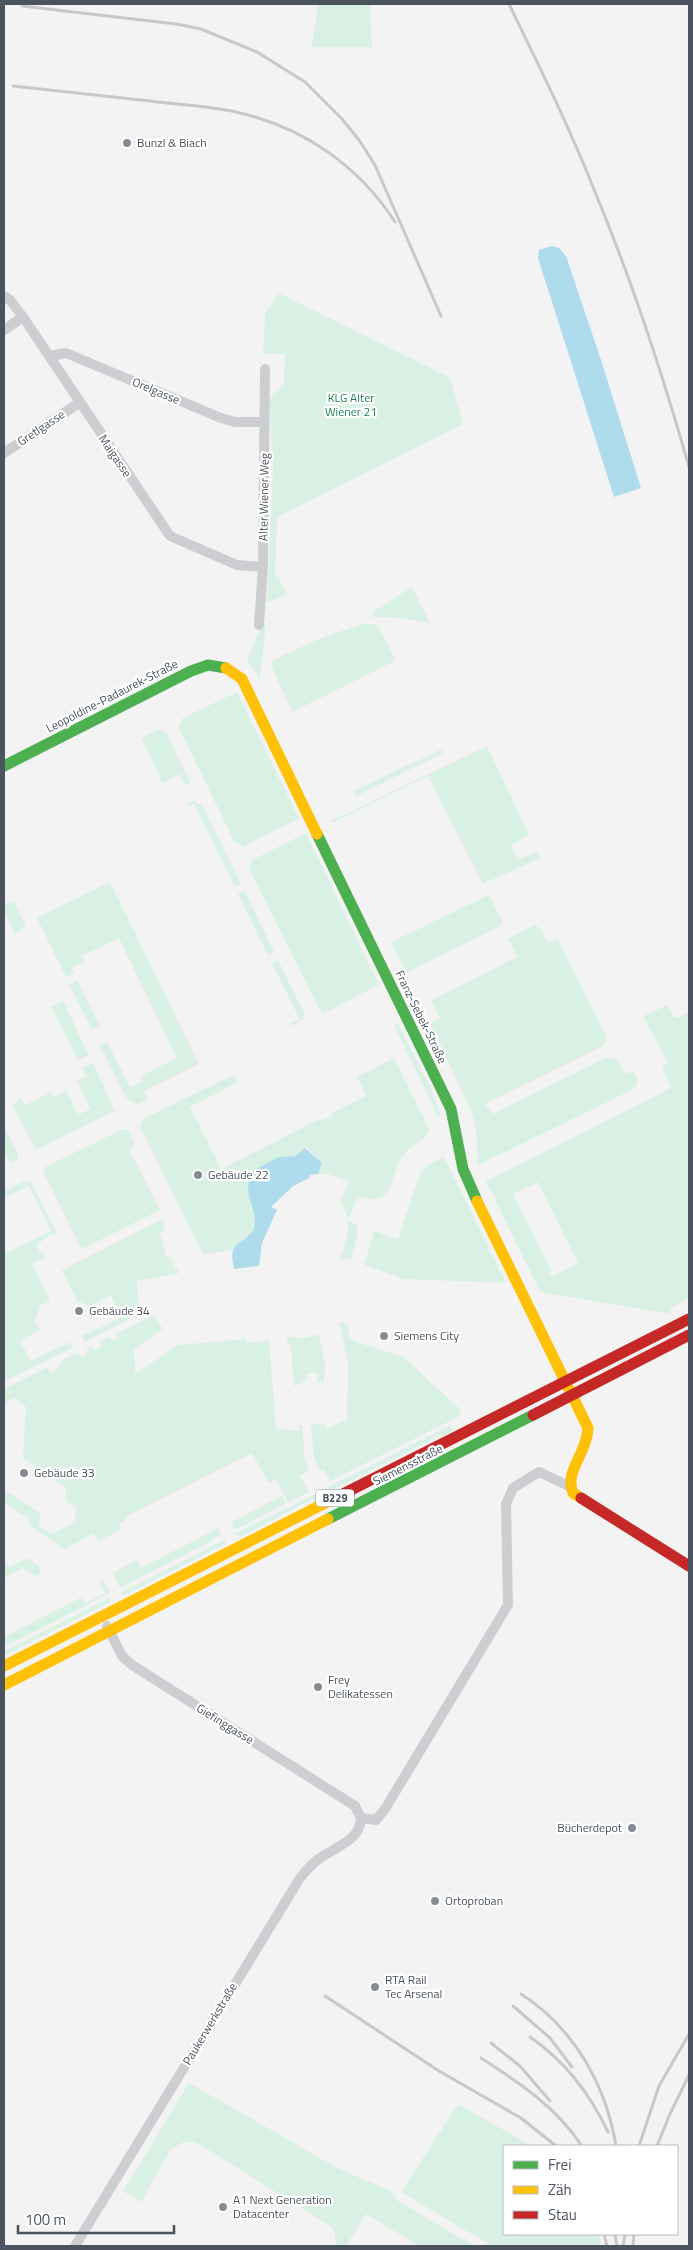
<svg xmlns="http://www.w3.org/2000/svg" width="693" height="2250" font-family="'Titillium Web',sans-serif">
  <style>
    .green { fill: #d9f1e4; fill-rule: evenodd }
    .water { fill: #afdced }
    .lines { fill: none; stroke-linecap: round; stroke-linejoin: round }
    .street { stroke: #ccced1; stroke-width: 10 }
    .fast { stroke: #4caf50; stroke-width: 11 }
    .slow { stroke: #ffc107; stroke-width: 11 }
    .jam { stroke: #c62828; stroke-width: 11 }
    .rail { stroke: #c7c8cb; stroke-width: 3 }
    .poi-dot { fill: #858c93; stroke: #fff; stroke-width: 2 }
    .labels { text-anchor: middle; stroke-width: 4.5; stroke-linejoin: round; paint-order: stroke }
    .shield { fill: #fff; stroke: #80878f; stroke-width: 1 }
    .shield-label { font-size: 11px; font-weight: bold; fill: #4a545f }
    .poi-label { font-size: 12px; fill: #4a545f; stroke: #fff; text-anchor: start }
    .street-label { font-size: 12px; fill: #4a545f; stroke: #fff }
    .park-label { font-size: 12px; fill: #1c7f54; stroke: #fff }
  </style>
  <rect width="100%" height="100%" fill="#f3f3f3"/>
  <g class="green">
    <polygon points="318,4 370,4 372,47 312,47"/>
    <polygon points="279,293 450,378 463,424 277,517 275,576 278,577 287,594 267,603 273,469 269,400 284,384 285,354 263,354 265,314"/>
    <polygon points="412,587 430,623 403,618 372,617 373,612"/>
    <polygon points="363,624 372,624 378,626 395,659 393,662 292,712 271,665 273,660 326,636"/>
    <polygon points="262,625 266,625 260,678 247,660"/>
    <polygon points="237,692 299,819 244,846 234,841 178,726 183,718"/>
    <polygon points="160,729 166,732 190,782 189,785 185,784 180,774 163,783 141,738"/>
    <polygon points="487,746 529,835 511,845 518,860 537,852 540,858 483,884 428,776 332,823 331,821"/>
    <polygon points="442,749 444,753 356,796 354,791"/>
    <polygon points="194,801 202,805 241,884 235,887 194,804 188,807 187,804"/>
    <polygon points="306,833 379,985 322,1014 249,868 252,860"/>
    <polygon points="110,882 199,1064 144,1091 148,1100 136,1104 126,1098 100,1046 107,1042 130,1087 143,1081 141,1076 177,1058 119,938 82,956 85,962 72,968 74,973 66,977 37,918"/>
    <polygon points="245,891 274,952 268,955 238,894"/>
    <polygon points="489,895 502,921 501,926 406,973 391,942"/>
    <polygon points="9,902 14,902 26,926 15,934 4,910 4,905"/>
    <path d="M535,925L541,929L548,943L558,939L606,1036V1042L601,1047L485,1104L493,1114L606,1058L617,1060L626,1075L633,1071C637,1078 640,1082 634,1089L478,1165L476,1130L472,1113L430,1023L440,1018L431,1000L517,957L508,939Z"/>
    <polygon points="278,960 304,1013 303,1019 292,1026 290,1023 300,1020 272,963"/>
    <polygon points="77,980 100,1026 92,1029 69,984"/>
    <polygon points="60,1002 64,1002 88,1055 78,1060 51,1007"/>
    <path d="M667,1005L674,1017L679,1018L689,1012V1298L671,1308L670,1314L540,1292L486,1181L671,1088L662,1068L668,1063L643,1016ZM538,1182L578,1263L551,1277L549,1274L552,1272L513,1194Z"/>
    <polygon points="398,1023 432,1091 441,1115 438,1116 394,1025"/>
    <path d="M394,1058L429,1129V1132C423,1141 412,1145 405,1153C387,1174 399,1209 358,1196L348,1220L357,1225V1237L351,1259L340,1260C348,1241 353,1219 340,1202L349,1182L328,1174H318L322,1165C321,1162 310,1151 307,1147L296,1156L278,1157L255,1215L253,1231L230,1250L203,1255L140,1126L143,1119L231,1076L236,1077L238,1082L190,1107L221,1169L320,1119L323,1120L331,1116L332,1113L366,1096L357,1077Z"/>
    <polygon points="93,1063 115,1111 36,1150 12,1105 21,1098 25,1105 51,1092 54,1097 66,1090 78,1115 90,1109 77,1081 86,1076 82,1068"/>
    <polygon points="4,1125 18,1154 17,1160 10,1163 4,1150"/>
    <polygon points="123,1129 128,1130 135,1145 129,1149 160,1210 84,1248 80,1246 43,1171 45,1167"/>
    <polygon points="444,1157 506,1283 405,1279 364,1265 374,1231 398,1239 420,1174 427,1166"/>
    <polygon points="25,1181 32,1183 57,1234 54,1235 53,1233 36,1245 41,1254 44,1252 46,1258 32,1264 50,1300 40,1306 35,1321 40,1330 20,1341 31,1361 70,1342 73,1348 4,1381 4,1254 51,1231 29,1186 4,1198 4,1191"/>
    <polygon points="163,1219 165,1230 160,1232 166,1257 171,1257 173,1267 178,1270 179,1273 137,1281 139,1311 126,1321 85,1342 82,1336 122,1317 111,1295 91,1306 77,1301 62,1270"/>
    <polygon points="153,1315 163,1329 134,1349 135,1374 178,1345 246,1339 247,1343 269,1340 276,1428 299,1431 299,1425 302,1425 305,1459 309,1470 300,1476 309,1492 290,1502 287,1501 277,1481 274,1480 269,1483 252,1453 125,1517 126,1520 119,1524 122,1529 99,1541 94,1533 64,1549 29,1525 29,1519 4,1502 4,1494 8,1492 40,1513 39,1526 51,1534 75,1522 76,1508 65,1501 66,1488 23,1458 26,1407 14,1398 4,1404 4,1389 46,1368 51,1373 62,1364 60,1361 76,1353 85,1357 88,1347 91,1346 95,1351 102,1345 100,1341 109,1337 113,1341 118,1337 115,1334"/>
    <polygon points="339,1322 347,1324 350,1340 403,1357 461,1410 458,1417 330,1481 324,1469 320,1471 314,1457 311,1425 325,1423 325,1429 347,1420 348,1362"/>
    <polygon points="319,1334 325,1365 324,1383 317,1382 318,1374 308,1373 305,1382 303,1380 300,1384 294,1386 291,1345 288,1345 287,1337 305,1338"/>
    <polygon points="450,1425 453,1431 442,1437 440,1435 330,1491 328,1487"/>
    <polygon points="320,1492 321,1495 240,1537 234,1534"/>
    <polygon points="282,1496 285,1502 284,1505 235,1530 231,1522"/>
    <polygon points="218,1528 221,1535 212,1539 212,1541 120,1588 113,1573 137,1560 141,1568"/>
    <polygon points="226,1539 225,1544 125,1595 120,1593"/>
    <polygon points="27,1558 38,1565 41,1572 36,1577 23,1568 4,1578 4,1563 10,1567"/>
    <polygon points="99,1580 103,1581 110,1593 4,1647 4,1637 82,1597 85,1603 105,1593"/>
    <polygon points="111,1597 110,1602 4,1656 4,1651"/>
    <polygon points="189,2083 337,2168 389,2190 398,2201 474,2246 419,2246 366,2214 346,2246 337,2246 333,2228 196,2142 184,2142 171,2149 141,2202 123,2191"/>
    <polygon points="458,2104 532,2146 504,2146 504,2234 600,2234 602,2246 492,2246 401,2192"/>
  </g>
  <g class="water">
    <polygon points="552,246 559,248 566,256 601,360 641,488 614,497 538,258 539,250"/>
    <path d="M305,1148L322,1163L318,1174L309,1175V1178L293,1186L271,1207L277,1210L262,1243L259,1266L234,1269C227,1236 244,1248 254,1228C258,1205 241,1197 252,1172L278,1157L296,1156Z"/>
  </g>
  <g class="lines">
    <g class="street">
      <polyline points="4,296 10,300 23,317 170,536 237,565 263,567"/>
      <polyline points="4,330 23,317"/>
      <polyline points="50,356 66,353 221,418 235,422 264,422"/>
      <polyline points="4,453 79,403"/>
      <polyline points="259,625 263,567 265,369"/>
      <polyline points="107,1626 122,1656 132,1665 355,1806 361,1818"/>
      <polyline points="361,1818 376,1820 385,1809 508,1605 506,1504 513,1488 539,1472 569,1486"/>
      <path d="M75,2246L300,1878C306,1871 312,1863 320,1858C335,1847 361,1840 361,1818"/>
    </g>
    <g class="fast">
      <polyline points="4,766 191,671 208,665 226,668"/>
      <polyline points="317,834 451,1109 463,1169 477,1201"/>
      <polyline points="328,1519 533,1415"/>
    </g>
    <g class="slow">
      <polyline points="226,668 242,679 317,834"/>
      <path d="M477,1201L588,1428C587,1454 564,1471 573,1493L581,1498"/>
      <polyline points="4,1666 335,1498"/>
      <polyline points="4,1685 328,1519"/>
    </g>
    <g class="jam">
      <polyline points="533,1415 689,1335"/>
      <polyline points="335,1498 689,1319"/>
      <polyline points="581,1498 689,1566"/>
    </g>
    <g class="rail">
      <path d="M509,4C538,64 568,124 593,187C631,278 662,372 689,467"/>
      <polyline points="22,6 176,24 201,29 257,52 305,82 342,119 359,140 375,165 441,316"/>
      <path d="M13,86C59,91 104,96 150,101C180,105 211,106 240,113C304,128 359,166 395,222"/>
      <path d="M521,1994C574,2028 606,2085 616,2146"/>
      <polyline points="325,1996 439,2071 521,2118 556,2146"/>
      <polyline points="513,2006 550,2038 572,2067"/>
      <path d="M530,2037C565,2061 590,2094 608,2132"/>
      <polyline points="491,2043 520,2066 550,2101"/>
      <path d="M481,2058C520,2083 556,2107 582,2146"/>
      <polyline points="639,2146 659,2086 689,2034"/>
      <polyline points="657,2146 670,2114 689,2075"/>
      <polyline points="604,2234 607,2246"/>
      <polyline points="615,2234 617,2246"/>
      <polyline points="623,2246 625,2234"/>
      <polyline points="633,2246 634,2234"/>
    </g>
  </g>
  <g class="poi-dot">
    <circle cx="127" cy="143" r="5"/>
    <circle cx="198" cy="1175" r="5"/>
    <circle cx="79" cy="1311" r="5"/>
    <circle cx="384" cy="1336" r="5"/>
    <circle cx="24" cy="1473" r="5"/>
    <circle cx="318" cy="1687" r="5"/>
    <circle cx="632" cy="1828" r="5"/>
    <circle cx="435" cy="1901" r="5"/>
    <circle cx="375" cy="1987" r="5"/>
    <circle cx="223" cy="2207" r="5"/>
  </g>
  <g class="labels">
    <rect class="shield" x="316" y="1489.5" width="38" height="17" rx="4"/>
    <g class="shield-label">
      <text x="335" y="1502">B229</text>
    </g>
    <g class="poi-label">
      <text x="137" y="147">Bunzl &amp; Biach</text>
      <text x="208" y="1179">Gebäude 22</text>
      <text x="89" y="1315">Gebäude 34</text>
      <text x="394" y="1340">Siemens City</text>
      <text x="34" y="1477">Gebäude 33</text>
      <text x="328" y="1684">Frey<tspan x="328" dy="14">Delikatessen</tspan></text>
      <text x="622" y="1832" text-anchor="end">Bücherdepot</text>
      <text x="445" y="1905">Ortoproban</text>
      <text x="385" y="1984">RTA Rail<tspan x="385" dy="14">Tec Arsenal</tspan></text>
      <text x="233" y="2204">A1 Next Generation<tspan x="233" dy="14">Datacenter</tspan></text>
    </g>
    <g class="street-label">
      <text transform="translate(156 391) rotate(23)" y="4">Orelgasse</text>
      <text transform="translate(41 428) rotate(-34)" y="4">Gretlgasse</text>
      <text transform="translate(115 456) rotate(56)" y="4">Maigasse</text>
      <text transform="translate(264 497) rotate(-89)" y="4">Alter Wiener Weg</text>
      <text transform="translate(112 696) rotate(-27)" y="4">Leopoldine-Padaurek-Straße</text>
      <text transform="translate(421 1017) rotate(64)" y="4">Franz-Sebek-Straße</text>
      <text transform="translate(408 1465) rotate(-27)" y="4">Siemensstraße</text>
      <text transform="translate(225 1724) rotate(32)" y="4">Giefinggasse</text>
      <text transform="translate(210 2024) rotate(-59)" y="4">Paukerwerkstraße</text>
    </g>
    <g class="park-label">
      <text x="351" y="402">KLG Alter<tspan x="351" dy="14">Wiener 21</tspan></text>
    </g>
  </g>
  <rect width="693" height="2250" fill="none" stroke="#4a545f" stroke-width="10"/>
  <rect x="503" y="2145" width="175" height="90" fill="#ffffff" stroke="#b7bbbf"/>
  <rect x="513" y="2161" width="25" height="8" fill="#4caf50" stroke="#b7bbbf"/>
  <text x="548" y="2170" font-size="15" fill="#4a545f">Frei</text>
  <rect x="513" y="2186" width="25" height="8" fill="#ffc107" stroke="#b7bbbf"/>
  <text x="548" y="2195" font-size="15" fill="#4a545f">Zäh</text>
  <rect x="513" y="2211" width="25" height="8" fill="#c62828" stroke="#b7bbbf"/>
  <text x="548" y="2220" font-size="15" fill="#4a545f">Stau</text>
  <path d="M18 2225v8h156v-8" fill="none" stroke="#4a545f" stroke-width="2.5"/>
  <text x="25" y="2225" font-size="15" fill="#4a545f" stroke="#ffffff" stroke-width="4" paint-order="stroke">100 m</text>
</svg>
